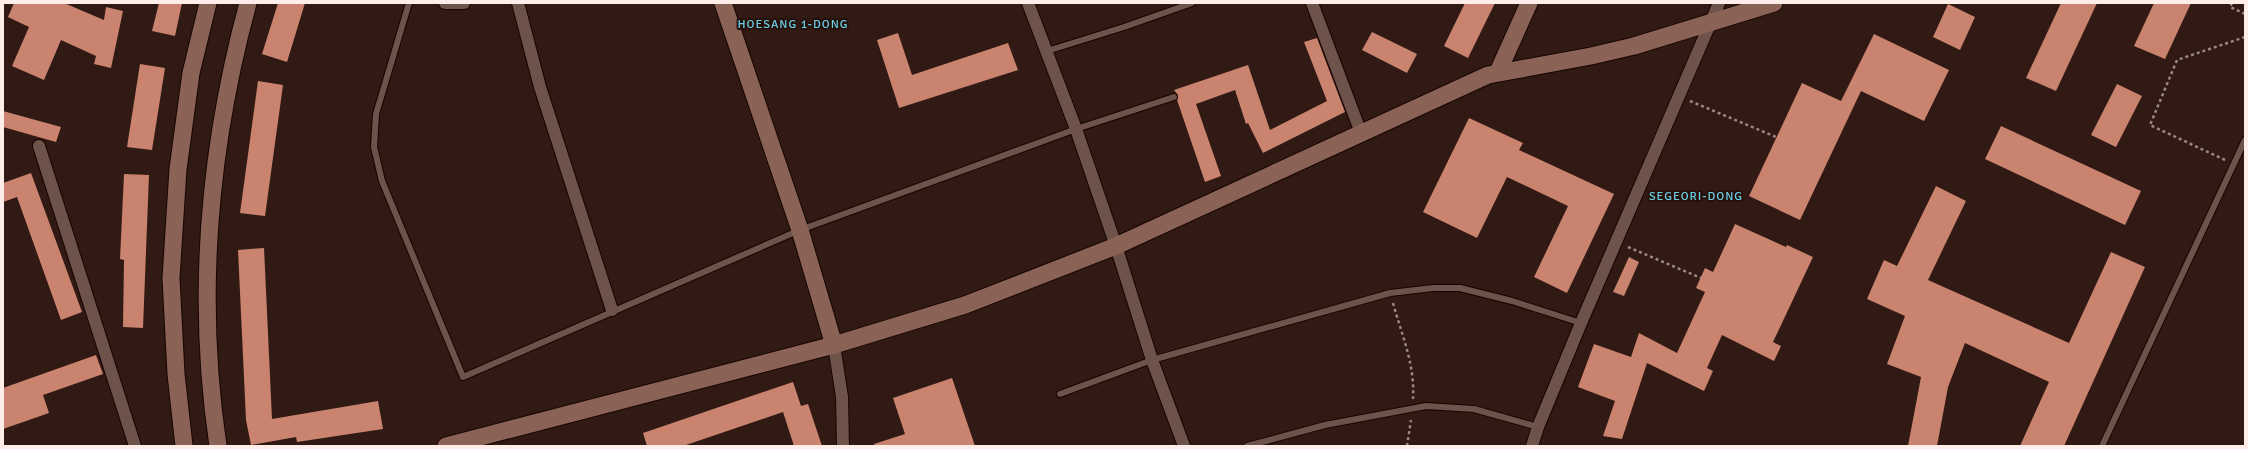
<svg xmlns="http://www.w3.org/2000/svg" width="2248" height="449" font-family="Signika,sans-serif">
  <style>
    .building { fill: #ca836f }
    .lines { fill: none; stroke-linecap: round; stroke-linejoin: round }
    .lane-casing { stroke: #170402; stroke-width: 8 }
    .street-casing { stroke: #170402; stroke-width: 14 }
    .secondary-casing { stroke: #170402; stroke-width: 19 }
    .path { stroke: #9c8882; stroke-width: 2.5; stroke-dasharray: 3 3; stroke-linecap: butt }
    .lane { stroke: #6e534b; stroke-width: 6 }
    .street { stroke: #6e534b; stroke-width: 12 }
    .secondary { stroke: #8a6256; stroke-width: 17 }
    .labels { text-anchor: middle; stroke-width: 4; stroke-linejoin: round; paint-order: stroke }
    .neighbourhood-label { font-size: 12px; letter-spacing: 1px; fill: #6bcee8; stroke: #26110a }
  </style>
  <rect width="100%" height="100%" fill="#311a13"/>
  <g class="building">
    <polygon points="14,3 64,3 104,20 106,7 123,11 111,68 94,64 96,56 61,40 44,80 12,66 29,27 8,17"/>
    <polygon points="159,3 182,3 175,36 152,31"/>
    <polygon points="278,3 305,3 287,62 262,54"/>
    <polygon points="1465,3 1495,3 1468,58 1444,46"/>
    <polygon points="2061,3 2097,3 2056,91 2026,78"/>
    <polygon points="2154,3 2191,3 2165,59 2134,46"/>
    <polygon points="1948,4 1975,17 1960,50 1933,37"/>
    <polygon points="1372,32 1417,54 1407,73 1362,50"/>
    <polygon points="898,33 912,75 1008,43 1018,70 899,108 877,40"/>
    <polygon points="1874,34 1949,70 1924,121 1861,91 1800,220 1749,196 1802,83 1841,101"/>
    <polygon points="1317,38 1345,112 1263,153 1248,123 1246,124 1235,90 1196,104 1221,176 1205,182 1177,100 1178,95 1174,90 1248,65 1270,130 1327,101 1304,42"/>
    <polygon points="140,64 165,68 152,150 127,147"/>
    <polygon points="258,81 283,85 265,216 240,213"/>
    <polygon points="2117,84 2142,96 2116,147 2091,135"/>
    <polygon points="3,111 61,127 56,142 3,127"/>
    <polygon points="1469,118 1523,143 1519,150 1614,194 1567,293 1534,277 1568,206 1507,177 1477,238 1423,212"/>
    <polygon points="2001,126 2141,191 2125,225 1985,159"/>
    <polygon points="31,173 82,312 61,320 17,197 3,202 3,183"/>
    <polygon points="124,174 149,175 143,328 123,327 124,260 120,259"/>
    <polygon points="1936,186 1966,201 1928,280 2069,343 2111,252 2145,267 2064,446 2020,446 2049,382 1965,343 1948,387 1937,446 1908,446 1921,377 1887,364 1905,316 1867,299 1884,260 1897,266"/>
    <polygon points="1735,224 1786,247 1787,245 1813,257 1773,342 1781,346 1774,361 1722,335 1707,368 1713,371 1704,391 1647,363 1622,439 1603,436 1615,401 1578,387 1594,344 1631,357 1639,333 1677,353 1705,292 1696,288 1705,268 1713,272"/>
    <polygon points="264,248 272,419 378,401 383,429 297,442 296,437 251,445 246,420 238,250"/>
    <polygon points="1629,257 1639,262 1624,296 1613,292"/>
    <polygon points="96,355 103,374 43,395 49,413 3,429 3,388"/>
    <polygon points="952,378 975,446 875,446 874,444 905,434 893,398"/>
    <polygon points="793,382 801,406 808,404 822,446 794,446 783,412 683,446 647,446 643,433"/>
  </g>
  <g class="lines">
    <g class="lane-casing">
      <g id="lane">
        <polyline points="409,3 376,114 374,147 382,181 463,377 800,230 1076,129 1174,97"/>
        <polyline points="1047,51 1124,27 1192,3"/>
        <polyline points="1060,394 1152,360 1390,293 1433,288 1460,288 1512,301 1581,323"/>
        <polyline points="1247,446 1325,425 1426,406 1474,409 1538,427"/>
        <polyline points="2102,446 2245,140"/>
      </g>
    </g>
    <g class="street-casing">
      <g id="street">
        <polyline points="445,3 464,3"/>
        <polyline points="518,3 540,87 612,310"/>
        <polyline points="1028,3 1076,129 1116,246 1152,360 1184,446"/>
        <polyline points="1312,3 1361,133"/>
        <polyline points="39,146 135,446"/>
        <polyline points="834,345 842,397 843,446"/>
        <polyline points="1532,446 1538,427 1581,323 1719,3"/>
      </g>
    </g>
    <g class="secondary-casing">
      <g id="secondary">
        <polyline points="723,3 800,230 834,345"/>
        <polyline points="1498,72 1529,3"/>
        <polyline points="184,446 176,374 171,278 178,169 191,73 208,3"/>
        <path d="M218,446C196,298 209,147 248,3"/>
        <polyline points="446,446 834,345 965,305 1116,246 1488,75 1591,56 1634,46 1774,3"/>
      </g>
    </g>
    <g class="path">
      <polyline points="2232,3 2230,7 2245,14"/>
      <polyline points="1690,101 1776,137"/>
      <polyline points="2225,160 2150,125 2177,60 2245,37"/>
      <polyline points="1628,247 1701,278"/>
      <path d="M1393,303C1402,336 1415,364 1413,399"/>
      <polyline points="1407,446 1411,420"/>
    </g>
    <use href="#lane" class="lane"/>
    <use href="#street" class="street"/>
    <use href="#secondary" class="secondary"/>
  </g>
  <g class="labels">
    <g class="neighbourhood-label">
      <text x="793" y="28">HOESANG 1-DONG</text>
      <text x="1696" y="200">SEGEORI-DONG</text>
    </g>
  </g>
  <rect width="2248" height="449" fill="none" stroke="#feede8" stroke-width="8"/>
</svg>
